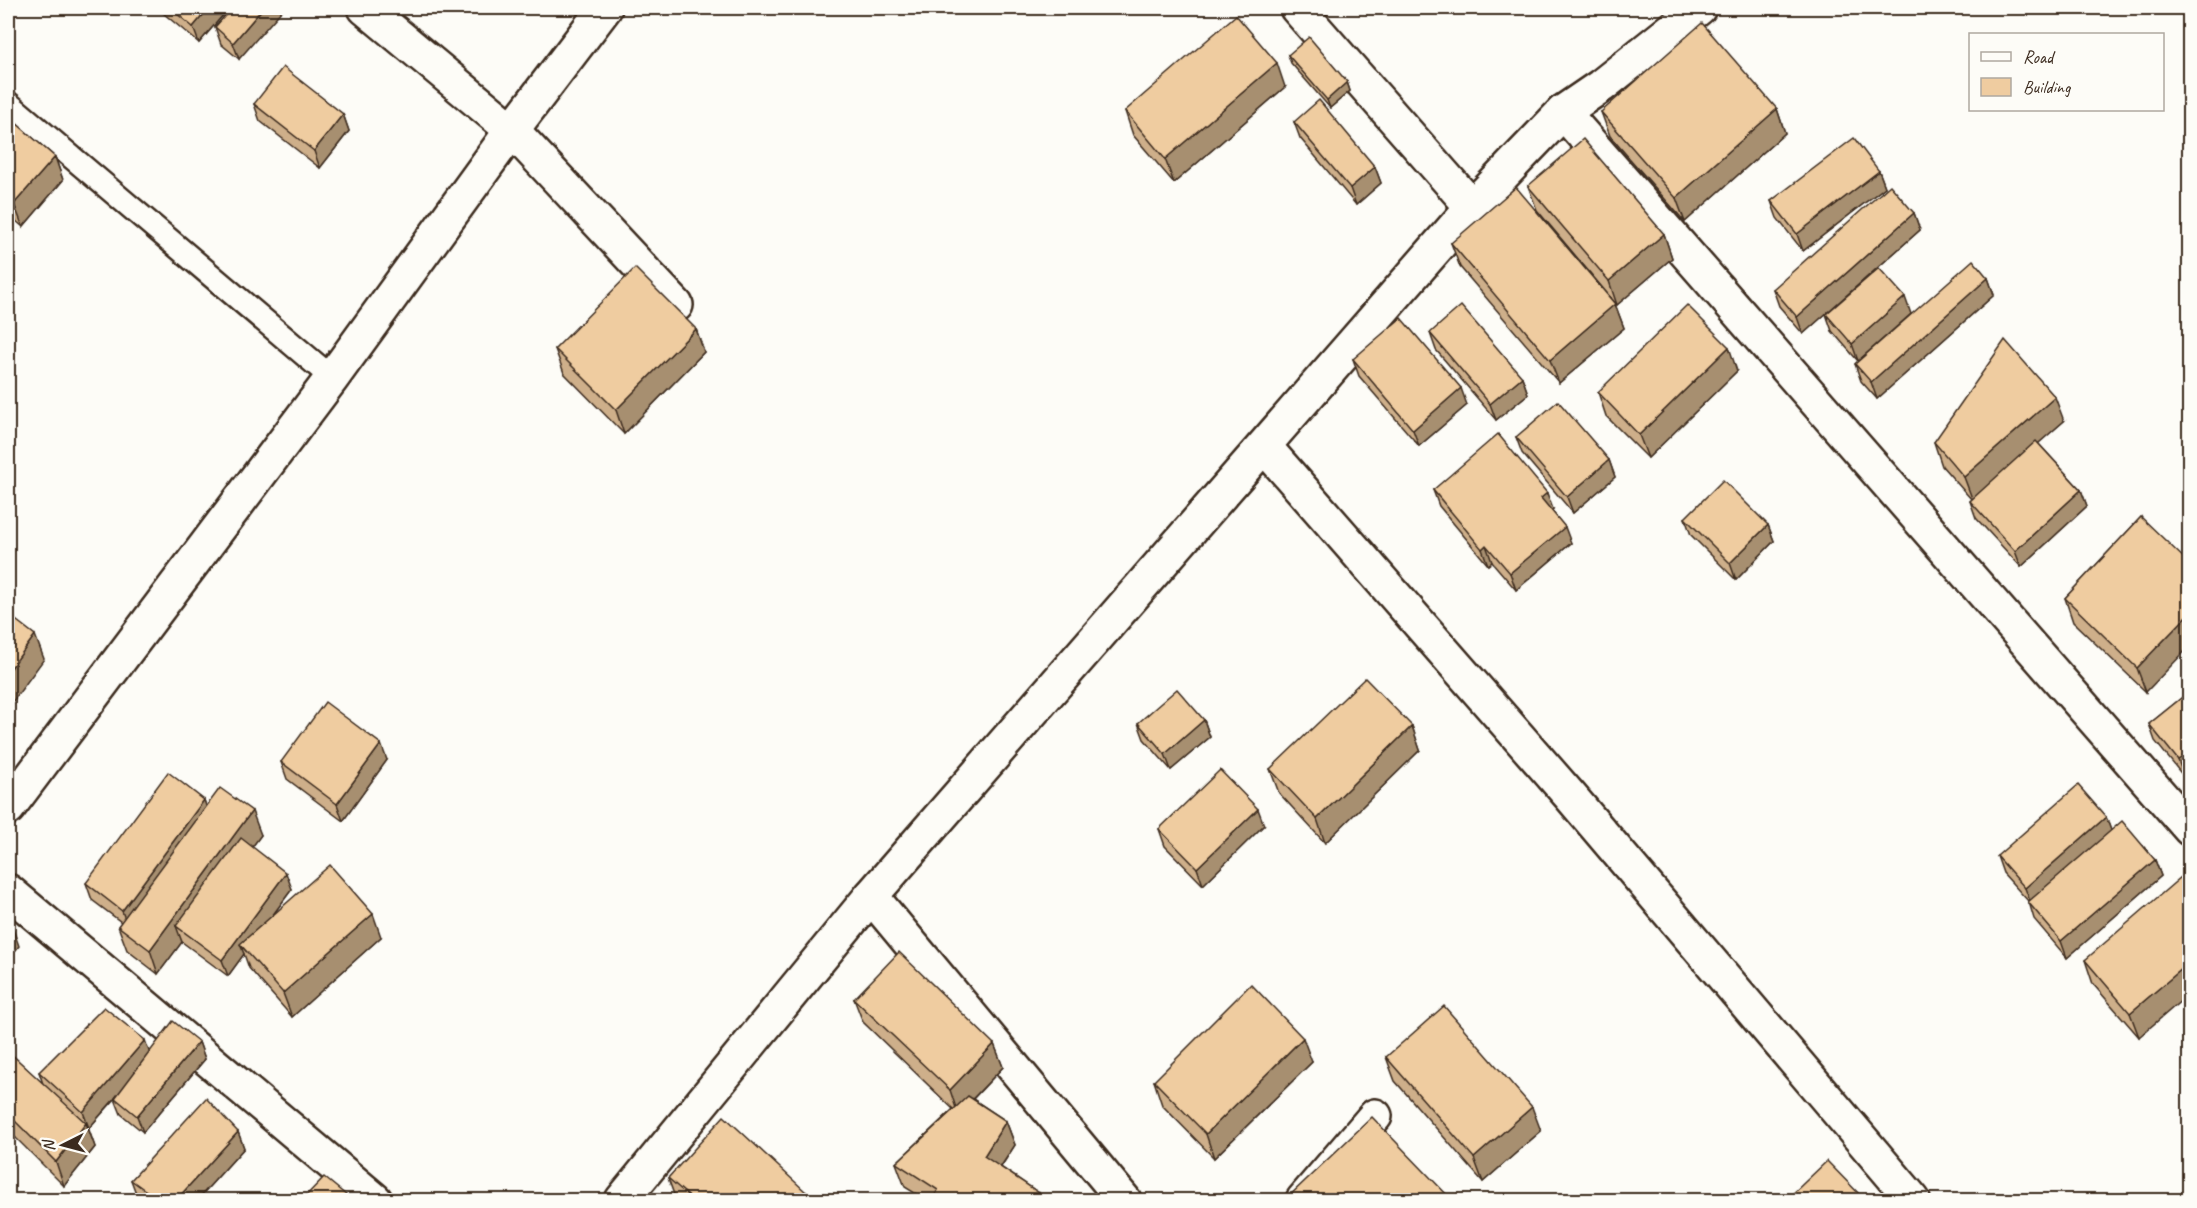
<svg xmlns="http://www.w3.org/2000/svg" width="2197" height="1208" font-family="Caveat,sans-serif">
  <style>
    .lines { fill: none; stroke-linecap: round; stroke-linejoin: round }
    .lane-casing { stroke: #3b2a1e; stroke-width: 27 }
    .street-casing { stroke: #3b2a1e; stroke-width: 38 }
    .secondary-casing { stroke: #3b2a1e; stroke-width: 38 }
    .lane { stroke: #fdfcf7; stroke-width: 22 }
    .street { stroke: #fdfcf7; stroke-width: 33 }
    .secondary { stroke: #fdfcf7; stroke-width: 33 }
    .wall { fill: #ceaf8a; stroke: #3b2a1e; stroke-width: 1.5 }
    .shaded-wall { fill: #a78f70; stroke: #3b2a1e; stroke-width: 1.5 }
    .building { fill: #efcca0; stroke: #3b2a1e; stroke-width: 1.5 }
  </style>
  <rect width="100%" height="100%" fill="#fdfcf7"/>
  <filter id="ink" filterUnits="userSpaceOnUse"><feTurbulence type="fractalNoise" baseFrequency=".0167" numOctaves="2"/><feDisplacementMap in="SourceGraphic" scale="12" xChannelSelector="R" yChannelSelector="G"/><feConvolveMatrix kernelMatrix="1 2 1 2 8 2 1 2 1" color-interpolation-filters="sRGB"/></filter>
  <g filter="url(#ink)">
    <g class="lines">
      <g class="lane-casing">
        <polyline id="lane" points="8,103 332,378"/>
      </g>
      <g class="street-casing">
        <g id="street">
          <polyline points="365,8 512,130 676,305"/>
          <polyline points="1297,8 1472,207"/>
          <polyline points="1563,112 2190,829"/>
          <polyline points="1264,446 1571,797 1913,1200"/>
          <polyline points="8,808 332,378 512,130 605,8"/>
          <polyline points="871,896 1124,1200"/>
          <polyline points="622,1200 871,896 1472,207 1563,112 1601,86 1699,8"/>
          <polyline points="1303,1200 1375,1116"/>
        </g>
      </g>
      <g class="secondary-casing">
        <polyline id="secondary" points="8,891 375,1200"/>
      </g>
      <use href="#lane" class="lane"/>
      <use href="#street" class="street"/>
      <use href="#secondary" class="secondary"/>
    </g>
    <g class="wall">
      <polygon points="157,8 229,8 199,43"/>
      <polygon points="232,8 239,59 221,44 215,27"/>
      <polygon points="1288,55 1347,82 1350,91 1330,108 1291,63"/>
      <polygon points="1285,87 1174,183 1133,135 1125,111"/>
      <polygon points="254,104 343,114 349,131 320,168 260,121"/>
      <polygon points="1777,109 1785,133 1685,222 1610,136 1601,112"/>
      <polygon points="8,116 55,157 63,180 23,227 8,214"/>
      <polygon points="1294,122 1375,167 1381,183 1356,205 1300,138"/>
      <polygon points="1879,171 1885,187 1803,251 1777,218 1771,201"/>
      <polygon points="1528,186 1664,234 1672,258 1617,305 1537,210"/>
      <polygon points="1914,213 1920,230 1803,334 1779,306 1773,289"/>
      <polygon points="1451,243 1615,304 1624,328 1559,383 1460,267"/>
      <polygon points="1988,278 1994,295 1877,399 1861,381 1855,364 1858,361 1832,331 1826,314 1911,314 1860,359"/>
      <polygon points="696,329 704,352 624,434 564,373 555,349"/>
      <polygon points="1430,333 1522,377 1528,394 1496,420 1436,350"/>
      <polygon points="1353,359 1467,405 1419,446 1359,376"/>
      <polygon points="1737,371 1648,458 1606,416 1598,392"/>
      <polygon points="2064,421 2038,443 2081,490 2087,506 2021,567 1976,518 1970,501 1972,500 1942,466 1934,442"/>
      <polygon points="1516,437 1609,460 1615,477 1573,513 1522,453"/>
      <polygon points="1433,490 1553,509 1552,510 1571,543 1516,590 1492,562 1488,565 1439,506"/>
      <polygon points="2141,517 2146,692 2073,622 2065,598"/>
      <polygon points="1685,518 1768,525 1774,541 1736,580 1691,535"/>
      <polygon points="2190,691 2184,777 2155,741 2149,724"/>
      <polygon points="1204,720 1210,737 1171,770 1144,739 1138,723"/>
      <polygon points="1412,726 1420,750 1325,843 1279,793 1270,769"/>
      <polygon points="387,760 343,821 287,779 281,762"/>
      <polygon points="204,800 206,806 261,835 252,847 292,889 272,916 381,937 292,1017 249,968 244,954 228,976 182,942 158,974 127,950 118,926 121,922 92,900 86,883"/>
      <polygon points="2106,817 2111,831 2155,860 2161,876 2067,958 2034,919 2029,902 2003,873 1997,856"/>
      <polygon points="1264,825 1203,885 1165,846 1159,829"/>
      <polygon points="2190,887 2139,1037 2093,984 2085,960"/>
      <polygon points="854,999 994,1044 1003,1067 973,1099 1006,1121 1015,1145 1001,1167 1039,1193 1042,1200 926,1200 905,1187 896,1163 953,1109 863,1022"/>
      <polygon points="199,1042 205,1059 143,1132 121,1114 115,1099 89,1128 88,1127 95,1147 64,1186 14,1136 8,1143 8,1051 43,1084 39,1072"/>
      <polygon points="1386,1057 1541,1131 1483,1182 1395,1081"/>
      <polygon points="1312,1062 1214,1158 1162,1105 1154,1081"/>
      <polygon points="238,1132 244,1148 197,1200 143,1200 137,1196 131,1180"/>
      <polygon points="668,1178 806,1192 810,1200 676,1200"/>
    </g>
    <g class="shaded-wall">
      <polygon points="209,8 229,8 199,43 193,27"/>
      <polygon points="263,8 284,8 239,59 233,43"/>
      <polygon points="1277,63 1285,87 1174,183 1165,159"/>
      <polygon points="1347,82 1350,91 1330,108 1327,100"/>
      <polygon points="1777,109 1785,133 1685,222 1676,198"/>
      <polygon points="343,114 349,131 320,168 314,151"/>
      <polygon points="55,157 63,180 23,227 14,204"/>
      <polygon points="1375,167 1381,183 1356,205 1350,188"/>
      <polygon points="1879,171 1885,187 1803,251 1797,234"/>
      <polygon points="1914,213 1920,230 1803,334 1797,317"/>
      <polygon points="1664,234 1672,258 1617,305 1609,281"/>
      <polygon points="1988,278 1994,295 1877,399 1871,382"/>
      <polygon points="1905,297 1911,314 1858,361 1852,344"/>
      <polygon points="1615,304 1624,328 1559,383 1550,360"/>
      <polygon points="696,329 704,352 624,434 616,410"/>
      <polygon points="1729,347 1737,371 1648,458 1639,435"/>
      <polygon points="1522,377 1528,394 1496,420 1490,404"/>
      <polygon points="1461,388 1467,405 1419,446 1413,430"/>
      <polygon points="2055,397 2064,421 1973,501 1964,477"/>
      <polygon points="1609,460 1615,477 1573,513 1567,497"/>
      <polygon points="2081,490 2087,506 2021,567 2015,551"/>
      <polygon points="1547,493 1553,509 1547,514 1541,498"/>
      <polygon points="1768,525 1774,541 1736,580 1730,563"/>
      <polygon points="1565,527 1571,543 1516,590 1510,573"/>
      <polygon points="1486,545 1492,562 1488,565 1482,549"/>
      <polygon points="2190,613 2190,646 2146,692 2137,668"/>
      <polygon points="35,635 44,659 8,708 8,672"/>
      <polygon points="1204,720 1210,737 1171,770 1165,754"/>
      <polygon points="1412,726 1420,750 1325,843 1317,819"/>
      <polygon points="381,744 387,760 343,821 337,804"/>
      <polygon points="2190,751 2190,772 2184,777 2178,760"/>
      <polygon points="204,800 210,817 128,928 122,911"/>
      <polygon points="1258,809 1264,825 1203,885 1197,868"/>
      <polygon points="252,811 261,835 188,934 176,926 182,942 158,974 150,950"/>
      <polygon points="2106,817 2112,833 2031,904 2025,888"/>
      <polygon points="2155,860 2161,876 2067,958 2061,941"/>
      <polygon points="286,873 292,889 246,951 240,944 244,954 228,976 222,960"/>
      <polygon points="373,914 381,937 292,1017 283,993"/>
      <polygon points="13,929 19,946 8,960 8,936"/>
      <polygon points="2190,962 2190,993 2139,1037 2130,1013"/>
      <polygon points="1303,1038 1312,1062 1214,1158 1206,1134"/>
      <polygon points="145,1040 151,1057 89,1128 83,1112"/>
      <polygon points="199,1042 205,1059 143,1132 137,1116"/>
      <polygon points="994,1044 1003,1067 958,1114 950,1090"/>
      <polygon points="1532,1107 1541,1131 1483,1182 1474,1158"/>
      <polygon points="8,1117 14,1136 8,1143"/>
      <polygon points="1006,1121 1015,1145 992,1180 984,1156"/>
      <polygon points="86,1123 95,1147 64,1186 56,1162"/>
      <polygon points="238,1132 244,1148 197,1200 176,1200"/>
      <polygon points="806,1192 810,1200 799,1200"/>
      <polygon points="1039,1193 1042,1200 1034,1200"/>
    </g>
    <g class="building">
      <polygon points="170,8 209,8 193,27"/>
      <polygon points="232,8 263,8 233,43 215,27"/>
      <polygon points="1236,15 1277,63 1165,159 1125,111"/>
      <polygon points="1702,23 1777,109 1676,198 1601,112"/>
      <polygon points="1309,37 1347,82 1327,100 1288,55"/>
      <polygon points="283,67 343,114 314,151 254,104"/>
      <polygon points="1319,100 1375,167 1350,188 1294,122"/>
      <polygon points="8,116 55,157 14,204 8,198"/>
      <polygon points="1854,138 1879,171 1797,234 1771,201"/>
      <polygon points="1583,139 1664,234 1609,281 1528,186"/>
      <polygon points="1890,185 1914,213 1797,317 1773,289"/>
      <polygon points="1516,187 1615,304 1550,360 1451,243"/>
      <polygon points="1973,260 1988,278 1871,382 1855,364"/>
      <polygon points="635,268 696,329 616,410 555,349"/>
      <polygon points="1879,268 1905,297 1852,344 1826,314"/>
      <polygon points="1687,305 1729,347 1639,435 1598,392"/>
      <polygon points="1461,306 1522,377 1490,404 1430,333"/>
      <polygon points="1401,318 1461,388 1413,430 1353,359"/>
      <polygon points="2005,340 2055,397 1964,477 1934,442"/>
      <polygon points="1558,401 1609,460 1567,497 1516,437"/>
      <polygon points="1498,434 1547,493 1541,498 1565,527 1510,573 1486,545 1482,549 1433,490"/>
      <polygon points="2036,441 2081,490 2015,551 1970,501"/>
      <polygon points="1723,480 1768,525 1730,563 1685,518"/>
      <polygon points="2141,517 2190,564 2190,613 2137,668 2065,598"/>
      <polygon points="8,614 35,635 8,672"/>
      <polygon points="1365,678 1412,726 1317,819 1270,769"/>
      <polygon points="1177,689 1204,720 1165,754 1138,723"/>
      <polygon points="2190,691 2190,751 2178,760 2149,724"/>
      <polygon points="325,702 381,744 337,804 281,762"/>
      <polygon points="1220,770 1258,809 1197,868 1159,829"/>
      <polygon points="168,772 204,800 122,911 86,883"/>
      <polygon points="2078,785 2106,817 2025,888 1997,856"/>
      <polygon points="220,788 252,811 150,950 118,926"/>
      <polygon points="2122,821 2155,860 2061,941 2028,902"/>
      <polygon points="241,838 286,873 222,960 176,926"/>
      <polygon points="330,865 373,914 283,993 240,944"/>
      <polygon points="2181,877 2190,887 2190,962 2130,1013 2085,960"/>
      <polygon points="8,925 13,929 8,936"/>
      <polygon points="899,952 994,1044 950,1090 854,999"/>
      <polygon points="1251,984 1303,1038 1206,1134 1154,1081"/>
      <polygon points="1444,1006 1532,1107 1474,1158 1386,1057"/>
      <polygon points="104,1007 145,1040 83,1112 39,1072"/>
      <polygon points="173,1021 199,1042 137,1116 115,1098"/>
      <polygon points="8,1051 86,1123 56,1162 8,1114"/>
      <polygon points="968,1096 1006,1121 984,1156 1039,1193 1034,1200 932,1200 938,1190 896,1163"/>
      <polygon points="206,1098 238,1132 176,1200 159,1200 131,1180"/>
      <polygon points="724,1116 806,1192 799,1200 693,1200 668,1178"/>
      <polygon points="1372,1117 1452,1200 1285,1200"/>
      <polygon points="1827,1161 1865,1200 1786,1200"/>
      <polygon points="324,1177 352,1200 302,1200"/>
    </g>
  </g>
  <rect width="2197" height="1208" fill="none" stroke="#fdfcf7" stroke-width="30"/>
  <rect x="15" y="15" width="2167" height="1178" fill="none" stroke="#3b2a1e" stroke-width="2" filter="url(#ink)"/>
  <rect x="1969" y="33" width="195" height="78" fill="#fdfcf7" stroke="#afa8a0" stroke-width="1.5"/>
  <rect x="1981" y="52" width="30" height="9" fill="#fdfcf7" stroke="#afa8a0" stroke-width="1.5"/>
  <text x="2023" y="63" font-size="18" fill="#3b2a1e">Road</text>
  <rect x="1981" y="78" width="30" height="18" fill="#efcca0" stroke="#afa8a0" stroke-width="1.5"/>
  <text x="2023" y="93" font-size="18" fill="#3b2a1e">Building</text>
  <g transform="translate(63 1145) rotate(264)" stroke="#fdfcf7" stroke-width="4.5" paint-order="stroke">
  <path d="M0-4.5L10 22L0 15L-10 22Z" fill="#3b2a1e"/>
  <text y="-9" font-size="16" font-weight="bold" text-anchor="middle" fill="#3b2a1e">N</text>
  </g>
</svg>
